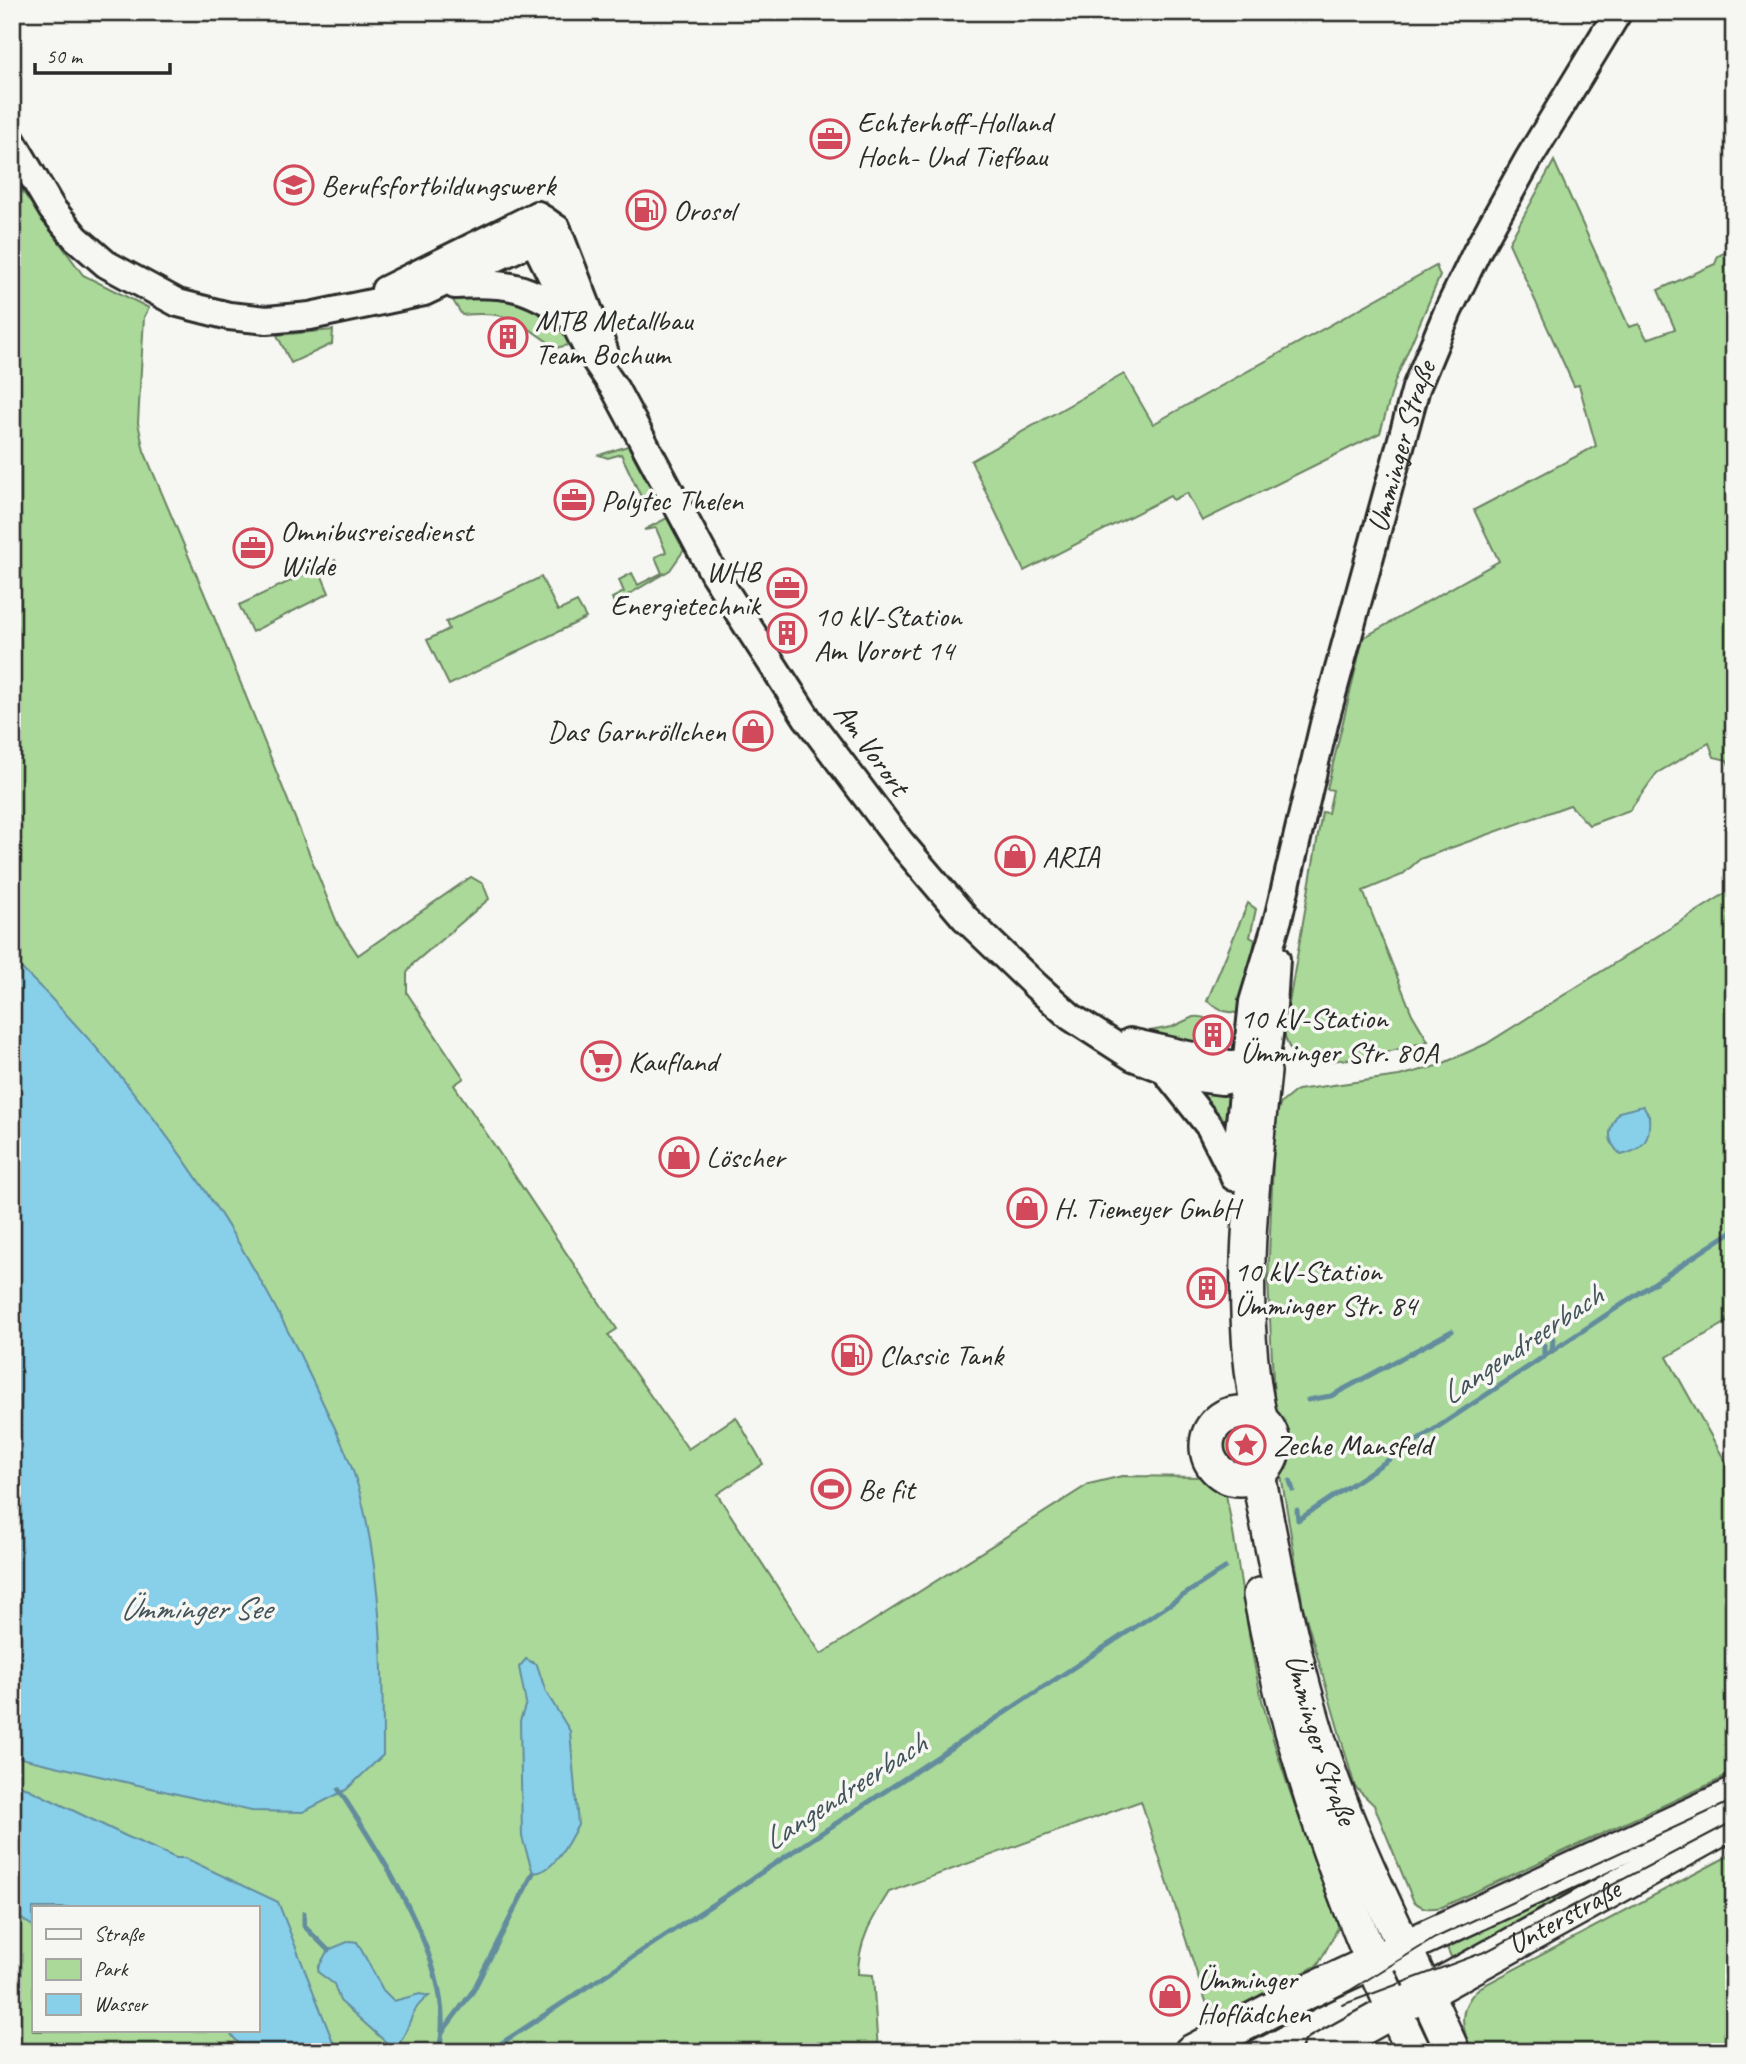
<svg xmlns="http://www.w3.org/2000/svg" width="1746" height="2064" font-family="Caveat,sans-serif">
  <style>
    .green { fill: #aad999; stroke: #6a8262; stroke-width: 2; fill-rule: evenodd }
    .water { fill: #88cfe9; stroke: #638d9d; stroke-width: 2 }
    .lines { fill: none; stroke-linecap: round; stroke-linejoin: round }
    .stream { stroke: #638d9d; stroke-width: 5 }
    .minor-casing { stroke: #2b2b2b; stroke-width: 32 }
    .major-casing { stroke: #2b2b2b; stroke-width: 38 }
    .minor { stroke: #f6f6f2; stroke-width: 26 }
    .major { stroke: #f6f6f2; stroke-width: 33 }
    .tram { stroke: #2b2b2b; stroke-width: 2 }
    .labels { text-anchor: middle; stroke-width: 7; stroke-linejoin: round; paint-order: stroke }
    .poi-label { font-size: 30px; fill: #2b2b2b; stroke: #f6f6f2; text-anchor: start }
    .street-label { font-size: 30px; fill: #2b2b2b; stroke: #f6f6f2 }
    .water-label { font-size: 32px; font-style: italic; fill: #42545a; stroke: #f6f6f2 }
  </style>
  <rect width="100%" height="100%" fill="#f6f6f2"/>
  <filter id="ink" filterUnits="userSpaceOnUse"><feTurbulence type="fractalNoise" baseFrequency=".0143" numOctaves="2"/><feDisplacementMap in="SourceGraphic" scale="14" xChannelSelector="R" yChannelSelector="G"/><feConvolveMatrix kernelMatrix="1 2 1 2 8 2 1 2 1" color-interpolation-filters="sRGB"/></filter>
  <g filter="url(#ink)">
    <g class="green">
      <path d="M1554,161L1629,327L1639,324L1647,339L1675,329L1658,290L1715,264L1718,256L1734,248V776L1727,760L1714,757L1709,743L1657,773L1630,810L1589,825L1570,805L1420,859L1402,875L1363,891L1412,1014L1428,1041C1396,1050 1335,1068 1302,1058C1291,1055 1286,1042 1284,1032L1322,812L1328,813L1333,790L1327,789L1363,638L1499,561L1474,510L1596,446L1579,385L1574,386L1509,243Z"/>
      <path d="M12,177L83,275L149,308L144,317L138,423L144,451L210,607L338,925L358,955L471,877L483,884L489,899L414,963L407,973V993L464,1078L454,1085L617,1329L608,1335L688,1449L736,1417L763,1464L717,1494L821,1654L1089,1484L1122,1476L1203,1477L1225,1490C1240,1560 1245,1631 1262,1700C1282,1777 1312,1852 1339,1926L1318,1965L1212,2020L1141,1801L889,1892C872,1919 858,1941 858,1974L873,1975L878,2052H12ZM33,1908H257V2031H33Z"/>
      <polygon points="1436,266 1440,276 1395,381 1380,433 1202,521 1187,493 1173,500 1170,496 1024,571 971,461 1124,374 1153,424"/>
      <path d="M468,295C519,296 540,303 573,344L556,348C520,322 509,310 462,315L452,299Z"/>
      <polygon points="333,330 332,344 291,363 277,335"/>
      <polygon points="628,446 657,500 635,512 644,503 621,454 608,458 599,455"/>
      <polygon points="667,518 684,550 670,570 614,603 612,598 624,592 619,580 632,573 638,585 662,573 655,557 666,552 656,528 644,530"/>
      <polygon points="335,560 338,565 321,574 329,593 252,632 239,605"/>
      <polygon points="541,577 558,611 577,602 586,618 449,685 427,640 449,629 446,622"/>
      <path d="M1734,888V1318L1667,1357L1734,1477V1773L1442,1907C1430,1909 1422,1910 1413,1900L1374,1805L1355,1787L1303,1607L1281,1475L1285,1441L1275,1418L1268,1280L1275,1117L1281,1103L1297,1090L1399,1076L1437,1066L1486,1044Z"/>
      <polygon points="1248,903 1256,909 1250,937 1255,940 1242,1014 1224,1011 1207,1001"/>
      <path d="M1193,1017C1204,1016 1212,1019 1215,1030H1211V1039H1216L1214,1050L1144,1032L1172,1027Z"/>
      <polygon points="1192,1085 1230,1092 1227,1137"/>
      <circle cx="1241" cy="1446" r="18"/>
      <polygon points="1686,1840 1479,1948 1452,1959 1447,1948 1606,1868"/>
      <path d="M1734,1853V2052H1472C1461,2027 1457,2008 1479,1988Z"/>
    </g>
    <g class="water">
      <path d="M12,959C138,1080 240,1226 314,1384C331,1421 351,1457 361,1497C382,1582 383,1667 383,1755L346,1790L303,1812L251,1811L12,1756Z"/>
      <path d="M1643,1106L1649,1116C1651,1139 1644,1150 1621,1155C1605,1140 1608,1129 1619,1112Z"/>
      <path d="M526,1659L537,1665L546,1692L570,1731L578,1825C568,1842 555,1873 533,1873L522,1837L520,1721L526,1703L519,1667Z"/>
      <polygon points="12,1781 128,1837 176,1858 185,1858 278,1902 337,2052 246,2052 228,2031 257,2031 257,1908 33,1908 33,1926 12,1913"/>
      <path d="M350,1941L357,1942L383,1990L394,2001L420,1994L429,1996C406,2012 413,2027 397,2046L388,2044L340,2001L334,1984L319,1973L318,1968L328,1950Z"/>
    </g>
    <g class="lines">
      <g class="stream">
        <polyline points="1552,1351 1553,1339"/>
        <polyline points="1544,1357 1544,1345"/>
        <polyline points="1308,1400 1331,1396 1452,1331"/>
        <polyline points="1290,1481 1293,1490"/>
        <polyline points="1297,1510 1298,1520 1734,1230"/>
        <path d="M339,1790C379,1852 462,1976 438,2052"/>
        <polyline points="304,1913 304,1926 328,1950"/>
        <polyline points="443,2031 473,1991 533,1873"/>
        <polyline points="488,2052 1225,1568"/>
      </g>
      <g class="minor-casing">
        <g id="minor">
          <polyline points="12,141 52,209 76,238 106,264 178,303 229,316 267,320 310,316 424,292 557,229"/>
          <polyline points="537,215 534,240 587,348 615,389 714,574 807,718 901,843 965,918 1036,986 1071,1017 1133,1057 1183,1076 1222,1081 1259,1073"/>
          <polyline points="543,219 557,229 604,350"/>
          <path d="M455,285C506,282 528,286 569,315"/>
          <polyline points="385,290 537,215"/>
          <polyline points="1130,1042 1260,1071"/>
          <polyline points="1264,1072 1273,1006 1276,959"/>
          <polyline points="1167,1073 1210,1127 1233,1173"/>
          <path id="s1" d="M1234,1177L1253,1002L1278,919L1325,720L1416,388L1448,311L1477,251L1528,160L1618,12"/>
        </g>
      </g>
      <g class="major-casing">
        <g id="major">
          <circle cx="1240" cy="1446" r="33"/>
          <path d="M1260,1418C1236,1309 1252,1183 1264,1072"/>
          <path id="s2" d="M1258,1474C1277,1574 1296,1677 1330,1774C1364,1870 1412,1959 1453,2052"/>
          <path d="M1260,1595C1291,1755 1342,1905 1414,2052"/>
          <polyline points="1191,2052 1292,1999 1734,1795"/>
          <path id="s3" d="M1319,2052L1734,1822"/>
        </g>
      </g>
      <use href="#minor" class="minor"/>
      <use href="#major" class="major"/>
      <g class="tram">
        <polyline points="1342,2005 1487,1951 1734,1821"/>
        <polyline points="1232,2052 1349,1991 1435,1938 1734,1800"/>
      </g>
    </g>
  </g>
  <defs>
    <g id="office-ring" transform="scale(2.0125)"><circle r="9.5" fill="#f6f6f2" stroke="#d1495b" stroke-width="1.5"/><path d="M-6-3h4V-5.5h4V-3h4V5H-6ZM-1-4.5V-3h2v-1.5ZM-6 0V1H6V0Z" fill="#d1495b"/></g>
    <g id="school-ring" transform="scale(2.0125)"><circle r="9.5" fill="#f6f6f2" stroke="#d1495b" stroke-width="1.5"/><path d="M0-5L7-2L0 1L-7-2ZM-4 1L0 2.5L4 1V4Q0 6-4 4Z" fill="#d1495b"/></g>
    <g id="fuel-ring" transform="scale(2.0125)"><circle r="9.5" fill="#f6f6f2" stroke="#d1495b" stroke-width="1.5"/><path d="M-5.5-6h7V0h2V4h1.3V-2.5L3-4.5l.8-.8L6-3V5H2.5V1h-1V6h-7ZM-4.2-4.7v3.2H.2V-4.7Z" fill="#d1495b"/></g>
    <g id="building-ring" transform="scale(2.0125)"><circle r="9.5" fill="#f6f6f2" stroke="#d1495b" stroke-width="1.5"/><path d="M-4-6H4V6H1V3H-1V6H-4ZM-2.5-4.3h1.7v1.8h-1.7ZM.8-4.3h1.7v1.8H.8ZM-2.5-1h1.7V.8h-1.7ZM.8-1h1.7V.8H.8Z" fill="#d1495b"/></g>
    <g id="shop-ring" transform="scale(2.0125)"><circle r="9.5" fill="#f6f6f2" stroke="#d1495b" stroke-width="1.5"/><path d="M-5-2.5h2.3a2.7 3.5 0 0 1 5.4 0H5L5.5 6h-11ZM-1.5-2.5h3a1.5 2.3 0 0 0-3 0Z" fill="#d1495b"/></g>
    <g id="supermarket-ring" transform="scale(2.0125)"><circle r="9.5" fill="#f6f6f2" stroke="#d1495b" stroke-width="1.5"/><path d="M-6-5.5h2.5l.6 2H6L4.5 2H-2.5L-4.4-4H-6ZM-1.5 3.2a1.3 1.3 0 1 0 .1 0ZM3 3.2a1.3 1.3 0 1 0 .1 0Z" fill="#d1495b"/></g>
    <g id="sight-ring" transform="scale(2.0125)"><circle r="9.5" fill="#f6f6f2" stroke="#d1495b" stroke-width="1.5"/><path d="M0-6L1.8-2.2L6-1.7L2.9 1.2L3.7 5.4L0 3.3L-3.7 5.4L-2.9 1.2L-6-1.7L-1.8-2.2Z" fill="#d1495b"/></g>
    <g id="stadium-ring" transform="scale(2.0125)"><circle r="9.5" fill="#f6f6f2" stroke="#d1495b" stroke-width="1.5"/><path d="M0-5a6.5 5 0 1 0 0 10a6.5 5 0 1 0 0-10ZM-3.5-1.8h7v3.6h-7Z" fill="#d1495b"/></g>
  </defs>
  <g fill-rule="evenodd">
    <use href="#office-ring" x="830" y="139"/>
    <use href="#school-ring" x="294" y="185"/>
    <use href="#fuel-ring" x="646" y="210"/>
    <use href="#building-ring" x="508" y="337"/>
    <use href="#office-ring" x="574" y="500"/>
    <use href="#office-ring" x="253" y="548"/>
    <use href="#office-ring" x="787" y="588"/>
    <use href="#building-ring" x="787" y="633"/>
    <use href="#shop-ring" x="753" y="731"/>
    <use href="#shop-ring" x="1015" y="856"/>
    <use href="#building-ring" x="1213" y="1035"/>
    <use href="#supermarket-ring" x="601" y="1061"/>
    <use href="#shop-ring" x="679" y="1157"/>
    <use href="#shop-ring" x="1027" y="1208"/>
    <use href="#building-ring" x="1207" y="1288"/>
    <use href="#fuel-ring" x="852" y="1355"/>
    <use href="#sight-ring" x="1246" y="1445"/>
    <use href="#stadium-ring" x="831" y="1489"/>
    <use href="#shop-ring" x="1170" y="1996"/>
  </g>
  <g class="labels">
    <g class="poi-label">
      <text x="857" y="132">Echterhoff-Holland<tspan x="857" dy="34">Hoch- Und Tiefbau</tspan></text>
      <text x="321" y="195">Berufsfortbildungswerk</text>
      <text x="673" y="220">Orosol</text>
      <text x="535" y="330">MTB Metallbau<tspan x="535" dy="34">Team Bochum</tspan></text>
      <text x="601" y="510">Polytec Thelen</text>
      <text x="280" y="541">Omnibusreisedienst<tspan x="280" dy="34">Wilde</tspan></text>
      <text x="760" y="581" text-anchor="end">WHB<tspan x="760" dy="34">Energietechnik</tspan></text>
      <text x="814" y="626">10 kV-Station<tspan x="814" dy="34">Am Vorort 14</tspan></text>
      <text x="726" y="741" text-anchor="end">Das Garnröllchen</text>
      <text x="1042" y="866">ARIA</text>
      <text x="1240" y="1028">10 kV-Station<tspan x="1240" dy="34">Ümminger Str. 80A</tspan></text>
      <text x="628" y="1071">Kaufland</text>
      <text x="706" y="1167">Löscher</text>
      <text x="1054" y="1218">H. Tiemeyer GmbH</text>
      <text x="1234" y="1281">10 kV-Station<tspan x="1234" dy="34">Ümminger Str. 84</tspan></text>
      <text x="879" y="1365">Classic Tank</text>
      <text x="1273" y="1455">Zeche Mansfeld</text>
      <text x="858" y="1499">Be fit</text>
      <text x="1197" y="1989">Ümminger<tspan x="1197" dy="34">Hoflädchen</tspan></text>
    </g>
    <g class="street-label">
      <text dy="10" stroke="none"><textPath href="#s1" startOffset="751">Ümminger Straße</textPath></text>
      <text transform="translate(872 749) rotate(54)" y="10">Am Vorort</text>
      <text dy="10" stroke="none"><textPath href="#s2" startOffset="273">Ümminger Straße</textPath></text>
      <text dy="10" stroke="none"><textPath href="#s3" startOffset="280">Unterstraße</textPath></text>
    </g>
    <g class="water-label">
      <text transform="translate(1521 1344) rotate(-34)" y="11">Langendreerbach</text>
      <text x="195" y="1619">Ümminger See</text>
      <text transform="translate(844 1791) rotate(-33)" y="11">Langendreerbach</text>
    </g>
  </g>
  <rect width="1746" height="2064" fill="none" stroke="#f6f6f2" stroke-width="42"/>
  <rect x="21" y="21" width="1704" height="2022" fill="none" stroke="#2b2b2b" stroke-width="2.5" filter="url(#ink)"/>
  <rect x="32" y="1906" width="228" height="126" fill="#f6f6f2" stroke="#a5a5a2" stroke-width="2"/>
  <rect x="46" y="1929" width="35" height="10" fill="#f6f6f2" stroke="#a5a5a2" stroke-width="2"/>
  <text x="94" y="1941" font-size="21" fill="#2b2b2b">Straße</text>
  <rect x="46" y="1959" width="35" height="21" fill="#aad999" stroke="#a5a5a2" stroke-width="2"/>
  <text x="94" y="1976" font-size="21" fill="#2b2b2b">Park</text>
  <rect x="46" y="1994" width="35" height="21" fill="#88cfe9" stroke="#a5a5a2" stroke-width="2"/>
  <text x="94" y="2011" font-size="21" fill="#2b2b2b">Wasser</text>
  <path d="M35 63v10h135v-10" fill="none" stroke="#2b2b2b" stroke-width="3.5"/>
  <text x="46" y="63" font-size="21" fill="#2b2b2b" stroke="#f6f6f2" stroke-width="5" paint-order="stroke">50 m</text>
</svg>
